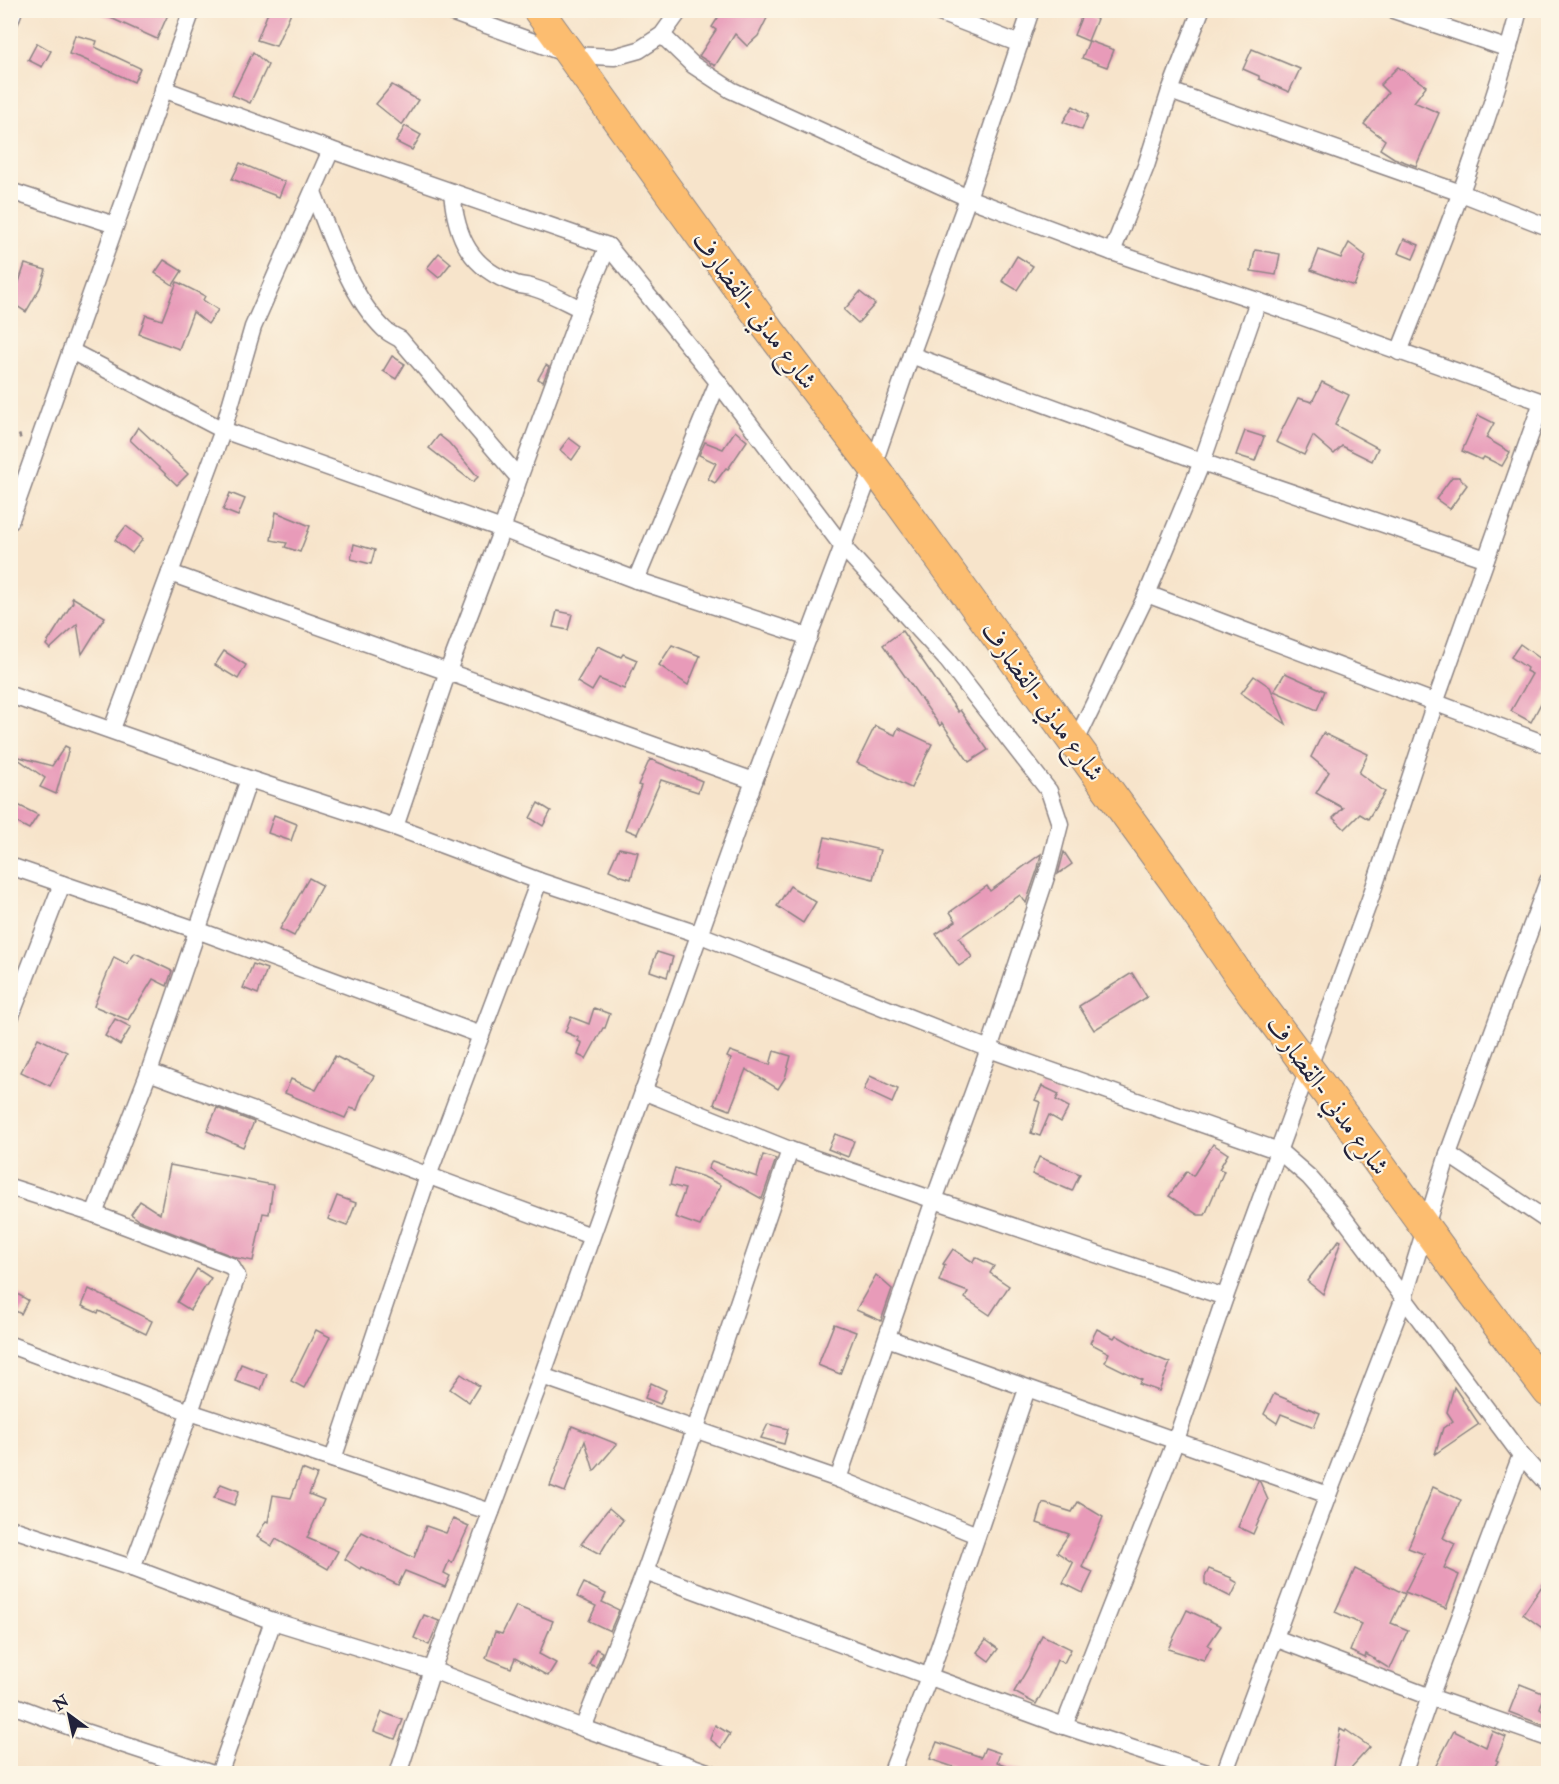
<svg xmlns="http://www.w3.org/2000/svg" width="1559" height="1784" font-family="'IM FELL Double Pica',Amiri,serif">
  <style>
    .building { fill: #e89bb9 }
    .lines { fill: none; stroke-linecap: round; stroke-linejoin: round }
    .street-casing { stroke: #8c8383; stroke-width: 19 }
    .highway-casing { stroke: #8c8383; stroke-width: 32 }
    .path { stroke: #8c8383; stroke-width: 4; stroke-dasharray: 4.5 4.5; stroke-linecap: butt }
    .street { stroke: #fff; stroke-width: 16 }
    .highway { stroke: #fcbd6f; stroke-width: 30 }
    .labels { text-anchor: middle; stroke-width: 4.5; stroke-linejoin: round; paint-order: stroke }
    .street-label { font-size: 26px; fill: #22223b; stroke: #fcf5e5 }
  </style>
  <rect width="100%" height="100%" fill="#fcf5e5"/>
  <filter id="ink" filterUnits="userSpaceOnUse"><feTurbulence type="fractalNoise" baseFrequency=".0167" numOctaves="2"/><feDisplacementMap in="SourceGraphic" scale="12" xChannelSelector="R" yChannelSelector="G"/><feConvolveMatrix kernelMatrix="1 2 1 2 8 2 1 2 1" color-interpolation-filters="sRGB"/></filter>
  <filter id="wash" filterUnits="userSpaceOnUse"><feTurbulence type="fractalNoise" baseFrequency=".008" numOctaves="4" result="noise"/><feDisplacementMap in="SourceGraphic" scale="24" xChannelSelector="R" yChannelSelector="G"/><feGaussianBlur stdDeviation="1.35" result="paint"/><feColorMatrix in="noise" values="0 0 0 0 0 0 0 0 0 0 0 0 0 0 0 0 0 1.4 0 .05"/><feComposite in="paint" operator="in"/></filter>
  <g filter="url(#wash)">
    <rect width="100%" height="100%" fill="#f7e4cb"/>
    <g id="blocks">
      <g class="building">
        <polygon points="93,10 170,10 157,39"/>
        <polygon points="269,10 292,10 276,46 257,40"/>
        <polygon points="723,10 771,10 758,36 747,46 735,34 715,66 699,56 716,30 712,27"/>
        <polygon points="1083,13 1097,19 1088,41 1074,35"/>
        <polygon points="75,35 97,41 95,47 140,68 134,82 79,57 69,54"/>
        <polygon points="1089,41 1114,50 1107,67 1082,58"/>
        <polygon points="37,43 51,51 42,67 28,60"/>
        <polygon points="1252,49 1300,69 1289,92 1259,79 1259,76 1243,69"/>
        <polygon points="253,52 268,65 250,103 232,95"/>
        <polygon points="1398,67 1426,86 1414,102 1439,113 1416,166 1394,158 1380,149 1385,140 1364,124 1388,93 1380,85"/>
        <polygon points="392,85 418,100 402,125 376,104"/>
        <polygon points="1073,106 1088,115 1082,130 1063,122"/>
        <polygon points="405,126 421,135 412,150 396,142"/>
        <polygon points="240,163 285,182 279,197 232,179"/>
        <polygon points="1404,239 1419,245 1413,259 1398,253"/>
        <polygon points="1349,243 1366,256 1354,286 1311,270 1319,250 1341,258"/>
        <polygon points="1255,250 1280,254 1276,275 1251,271"/>
        <polygon points="439,253 451,263 439,278 427,268"/>
        <polygon points="1017,256 1033,266 1017,290 1002,281"/>
        <polygon points="164,260 182,271 173,285 155,273"/>
        <polygon points="25,264 46,270 40,288 26,312 12,303"/>
        <polygon points="177,282 205,296 203,300 218,310 208,324 193,312 179,349 139,334 146,315 162,320"/>
        <polygon points="860,292 875,304 858,323 844,310"/>
        <polygon points="392,356 405,364 396,379 383,371"/>
        <polygon points="546,365 549,367 543,382 538,379"/>
        <polygon points="1322,382 1349,395 1335,425 1378,448 1372,461 1342,446 1334,454 1313,436 1304,455 1276,442 1298,398 1312,402"/>
        <polygon points="1478,415 1494,423 1486,438 1510,452 1502,466 1484,457 1482,460 1462,451"/>
        <polygon points="138,427 188,474 177,485 130,440"/>
        <polygon points="735,431 747,441 728,469 726,468 715,483 708,479 716,463 699,455 705,442 723,449"/>
        <polygon points="1245,431 1264,437 1255,461 1236,455"/>
        <polygon points="439,435 449,443 478,477 473,482 429,448"/>
        <polygon points="569,438 581,447 572,460 560,450"/>
        <polygon points="1452,477 1459,477 1467,485 1450,509 1436,499"/>
        <polygon points="230,493 245,499 238,516 223,510"/>
        <polygon points="276,512 310,526 300,552 285,547 287,543 271,540"/>
        <polygon points="126,526 143,539 132,553 115,540"/>
        <polygon points="354,544 375,550 371,564 351,559"/>
        <polygon points="72,597 105,617 82,654 77,624 50,649 46,645 73,602"/>
        <polygon points="557,611 572,614 568,630 553,627"/>
        <polygon points="902,631 958,712 960,710 988,750 969,762 942,723 940,726 883,645"/>
        <polygon points="1520,644 1541,659 1548,646 1548,690 1531,722 1511,711 1532,674 1526,671 1527,668 1511,657"/>
        <polygon points="672,645 700,656 688,685 659,665"/>
        <polygon points="598,646 621,657 623,654 637,660 624,689 599,679 592,691 577,682"/>
        <polygon points="224,651 246,665 238,679 215,665"/>
        <polygon points="1285,673 1325,691 1317,710 1274,691"/>
        <polygon points="1254,676 1270,687 1286,724 1241,693"/>
        <polygon points="875,726 895,735 898,728 932,744 911,788 857,763"/>
        <polygon points="1323,733 1368,754 1359,773 1385,792 1368,819 1360,814 1345,829 1333,818 1343,808 1316,793 1329,772 1311,757"/>
        <polygon points="65,746 69,748 56,794 40,787 45,778 18,759 19,757 52,766"/>
        <polygon points="650,759 702,781 698,792 661,780 637,834 625,829 641,786 638,785"/>
        <polygon points="10,801 38,815 29,829 10,819"/>
        <polygon points="538,803 551,811 543,826 530,818"/>
        <polygon points="274,815 297,824 291,841 268,833"/>
        <polygon points="825,837 880,850 873,879 818,865"/>
        <polygon points="619,848 638,852 631,879 622,876 609,870"/>
        <polygon points="1064,852 1072,864 1058,874"/>
        <polygon points="1041,854 1038,868 1026,903 1020,895 959,938 972,957 959,966 936,934 956,921 950,912 987,886 990,891"/>
        <polygon points="309,878 322,885 294,936 280,929"/>
        <polygon points="790,886 816,902 803,923 777,906"/>
        <polygon points="657,952 673,957 667,977 650,971"/>
        <polygon points="135,953 172,971 167,986 153,979 128,1020 94,1006 114,957 127,964"/>
        <polygon points="253,964 267,969 258,994 243,988"/>
        <polygon points="1132,973 1147,997 1094,1030 1079,1006"/>
        <polygon points="594,1008 610,1014 605,1028 603,1028 586,1059 578,1055 582,1043 578,1041 579,1038 565,1032 571,1017 589,1024"/>
        <polygon points="115,1019 131,1027 120,1045 105,1036"/>
        <polygon points="38,1038 67,1052 50,1086 21,1072"/>
        <polygon points="730,1051 770,1065 774,1051 791,1056 785,1078 778,1089 746,1069 730,1110 714,1104 731,1059 727,1057"/>
        <polygon points="335,1056 374,1076 362,1096 357,1110 350,1108 345,1118 285,1093 291,1079 316,1090"/>
        <polygon points="870,1076 898,1089 892,1103 864,1090"/>
        <polygon points="1042,1086 1059,1094 1056,1100 1069,1107 1061,1122 1049,1115 1040,1136 1031,1133 1040,1102 1035,1100"/>
        <polygon points="217,1108 254,1122 243,1147 207,1131"/>
        <polygon points="835,1134 854,1141 848,1157 828,1149"/>
        <polygon points="1213,1144 1228,1154 1219,1169 1224,1171 1205,1215 1198,1215 1169,1196 1187,1171 1193,1176"/>
        <polygon points="763,1155 776,1159 762,1199 708,1169 712,1161 757,1177"/>
        <polygon points="1039,1157 1080,1174 1072,1191 1032,1174"/>
        <polygon points="170,1165 273,1185 269,1214 263,1213 253,1261 237,1258 139,1220 131,1214 140,1201 160,1214"/>
        <polygon points="675,1168 704,1177 721,1185 700,1226 675,1217 685,1189 670,1185"/>
        <polygon points="337,1196 356,1203 347,1226 328,1219"/>
        <polygon points="1339,1240 1341,1241 1323,1294 1307,1281"/>
        <polygon points="953,1249 973,1262 975,1257 994,1266 990,1273 1009,1286 990,1315 965,1298 968,1292 939,1281 945,1265 943,1264"/>
        <polygon points="197,1269 211,1278 190,1310 177,1302"/>
        <polygon points="876,1275 892,1289 881,1321 856,1310"/>
        <polygon points="89,1289 152,1321 146,1334 99,1311 98,1313 82,1306"/>
        <polygon points="10,1290 28,1300 21,1314 10,1308"/>
        <polygon points="834,1324 856,1332 840,1374 818,1365"/>
        <polygon points="1097,1329 1114,1338 1116,1335 1149,1354 1170,1363 1159,1391 1139,1384 1142,1380 1105,1362 1109,1353 1090,1343"/>
        <polygon points="316,1330 330,1337 304,1388 291,1381"/>
        <polygon points="241,1364 267,1374 261,1390 235,1381"/>
        <polygon points="461,1374 479,1386 469,1402 450,1389"/>
        <polygon points="651,1383 666,1390 660,1404 645,1398"/>
        <polygon points="1454,1387 1479,1424 1435,1454 1443,1428 1453,1421 1447,1412"/>
        <polygon points="1274,1394 1320,1413 1314,1427 1281,1414 1277,1423 1264,1414"/>
        <polygon points="768,1424 788,1429 784,1444 761,1438"/>
        <polygon points="572,1426 617,1444 594,1471 585,1441 565,1492 550,1486"/>
        <polygon points="302,1469 317,1475 309,1494 324,1500 307,1538 338,1551 328,1569 276,1539 272,1546 257,1537 266,1521 268,1522 273,1495 291,1498"/>
        <polygon points="1258,1481 1260,1482 1268,1500 1253,1534 1238,1527"/>
        <polygon points="221,1484 239,1491 234,1505 214,1498"/>
        <polygon points="1433,1487 1461,1500 1443,1538 1455,1544 1444,1568 1459,1575 1446,1608 1405,1592 1424,1554 1408,1548"/>
        <polygon points="1078,1502 1103,1517 1082,1567 1093,1572 1083,1593 1063,1583 1073,1563 1057,1552 1069,1534 1037,1523 1043,1503 1072,1512"/>
        <polygon points="609,1508 623,1520 609,1539 600,1554 581,1544"/>
        <polygon points="453,1519 469,1526 452,1563 449,1561 444,1573 450,1576 445,1587 405,1571 398,1585 361,1567 360,1569 345,1559 362,1532 414,1558 426,1526 446,1533"/>
        <polygon points="1209,1569 1232,1578 1231,1579 1238,1583 1231,1597 1205,1584 1205,1577"/>
        <polygon points="1355,1569 1405,1594 1391,1623 1408,1630 1390,1669 1366,1654 1365,1658 1350,1651 1361,1624 1335,1612"/>
        <polygon points="1548,1577 1548,1632 1523,1614"/>
        <polygon points="584,1583 606,1594 602,1602 619,1610 610,1631 589,1621 596,1606 577,1597"/>
        <polygon points="516,1606 553,1621 539,1654 556,1663 548,1676 515,1658 511,1668 486,1658 495,1632 502,1634"/>
        <polygon points="1187,1610 1221,1626 1208,1645 1211,1647 1204,1660 1168,1649"/>
        <polygon points="424,1615 439,1621 429,1645 414,1638"/>
        <polygon points="1042,1635 1071,1649 1064,1663 1057,1660 1046,1686 1036,1704 1014,1692 1028,1668"/>
        <polygon points="986,1640 998,1649 989,1661 977,1652"/>
        <polygon points="596,1649 602,1652 596,1667 589,1664"/>
        <polygon points="1520,1684 1545,1694 1540,1709 1548,1715 1548,1727 1509,1712"/>
        <polygon points="382,1712 403,1720 395,1739 374,1731"/>
        <polygon points="715,1725 730,1734 721,1748 710,1739"/>
        <polygon points="1340,1729 1345,1732 1346,1730 1370,1747 1349,1770 1333,1767"/>
        <polygon points="1454,1731 1486,1747 1492,1731 1506,1737 1496,1760 1498,1761 1491,1773 1432,1773"/>
        <polygon points="937,1742 981,1757 985,1748 1000,1753 997,1762 1021,1771 1021,1773 971,1773 930,1759"/>
      </g>
    </g>
  </g>
  <g filter="url(#ink)">
    <use href="#blocks" fill-opacity="0" stroke="#8c8383" stroke-width="1.5"/>
    <g class="lines">
      <g class="street-casing">
        <g id="street">
          <polyline points="445,10 570,55 614,57 639,50 662,35 680,10"/>
          <polyline points="932,10 1020,44"/>
          <polyline points="1393,10 1509,49"/>
          <polyline points="10,21 14,10"/>
          <polyline points="662,35 693,65 731,90 968,198 1112,252 1258,301 1548,404"/>
          <polyline points="163,89 331,150 608,246 718,382 843,547 947,660 1049,791 1060,824 1048,871 989,1049 934,1200 838,1479"/>
          <polyline points="1170,91 1461,193 1548,227"/>
          <polyline points="10,191 115,225"/>
          <path d="M313,192C330,235 350,296 384,329C388,333 394,336 400,339L519,478"/>
          <path d="M452,192C456,237 470,269 516,284C522,286 529,286 534,288C551,293 566,302 581,309"/>
          <polyline points="1112,252 1146,166 1170,91 1201,10"/>
          <polyline points="71,351 223,430 502,529 636,580 809,637"/>
          <path d="M1399,352C1443,240 1489,127 1519,10"/>
          <polyline points="911,355 1202,462 1486,559"/>
          <polyline points="10,522 192,10"/>
          <polyline points="170,573 754,781"/>
          <polyline points="636,580 718,382"/>
          <polyline points="1147,594 1548,745"/>
          <polyline points="10,695 249,779 395,827 539,881 698,934 989,1049 1279,1151 1309,1177 1338,1210 1521,1455 1548,1485"/>
          <polyline points="112,729 223,430 253,327 331,150"/>
          <polyline points="1074,745 1147,594 1202,462 1258,301"/>
          <polyline points="395,827 448,671 502,529 519,478 581,309 608,246"/>
          <polyline points="10,866 197,930 481,1035"/>
          <polyline points="10,1018 62,884"/>
          <polyline points="149,1072 591,1236"/>
          <polyline points="643,1091 790,1150 934,1200 1225,1297"/>
          <polyline points="1448,1154 1548,1221"/>
          <polyline points="10,1187 94,1214 231,1266 237,1276 190,1412 132,1568"/>
          <polyline points="94,1214 149,1072 249,779"/>
          <polyline points="887,1338 1328,1495"/>
          <polyline points="10,1345 190,1412 491,1512"/>
          <polyline points="542,1376 838,1479 977,1535"/>
          <polyline points="333,1459 428,1176 539,881"/>
          <polyline points="10,1528 132,1568 273,1621 432,1670 583,1728 713,1774"/>
          <polyline points="645,1572 1064,1726 1210,1774"/>
          <polyline points="1275,1638 1430,1697 1548,1738"/>
          <polyline points="10,1704 76,1729 213,1774"/>
          <polyline points="1064,1726 1176,1440 1225,1297 1370,899 1435,703 1542,402"/>
          <polyline points="583,1728 645,1572 695,1430 790,1150"/>
          <polyline points="219,1774 273,1621"/>
          <polyline points="398,1774 432,1670 542,1376 754,781 873,466 911,355 968,198 1031,10"/>
          <polyline points="891,1774 929,1677 1027,1389"/>
          <polyline points="1224,1774 1328,1495 1404,1298 1448,1154 1548,881"/>
          <polyline points="1403,1774 1430,1697 1521,1455"/>
        </g>
      </g>
      <g class="highway-casing">
        <polyline id="highway" points="538,10 763,322 873,466 1175,882 1238,974 1367,1147 1457,1271 1548,1392"/>
      </g>
      <polyline class="path" points="10,440 21,436"/>
      <use href="#street" class="street"/>
      <use href="#highway" class="highway"/>
    </g>
  </g>
  <g class="labels">
    <g class="street-label">
      <text transform="translate(755 310) rotate(53)" y="9">شارع مدني -القضارف</text>
      <text transform="translate(1043 701) rotate(54)" y="9">شارع مدني -القضارف</text>
      <text transform="translate(1328 1095) rotate(54)" y="9">شارع مدني -القضارف</text>
    </g>
  </g>
  <rect width="1559" height="1784" fill="none" stroke="#fcf5e5" stroke-width="36"/>
  <g transform="translate(69 1715) rotate(327)" stroke="#fcf5e5" stroke-width="4.5" paint-order="stroke">
  <path d="M0-4.5L10 22L0 15L-10 22Z" fill="#22223b"/>
  <text y="-9" font-size="16" font-weight="bold" text-anchor="middle" fill="#22223b">N</text>
  </g>
</svg>
